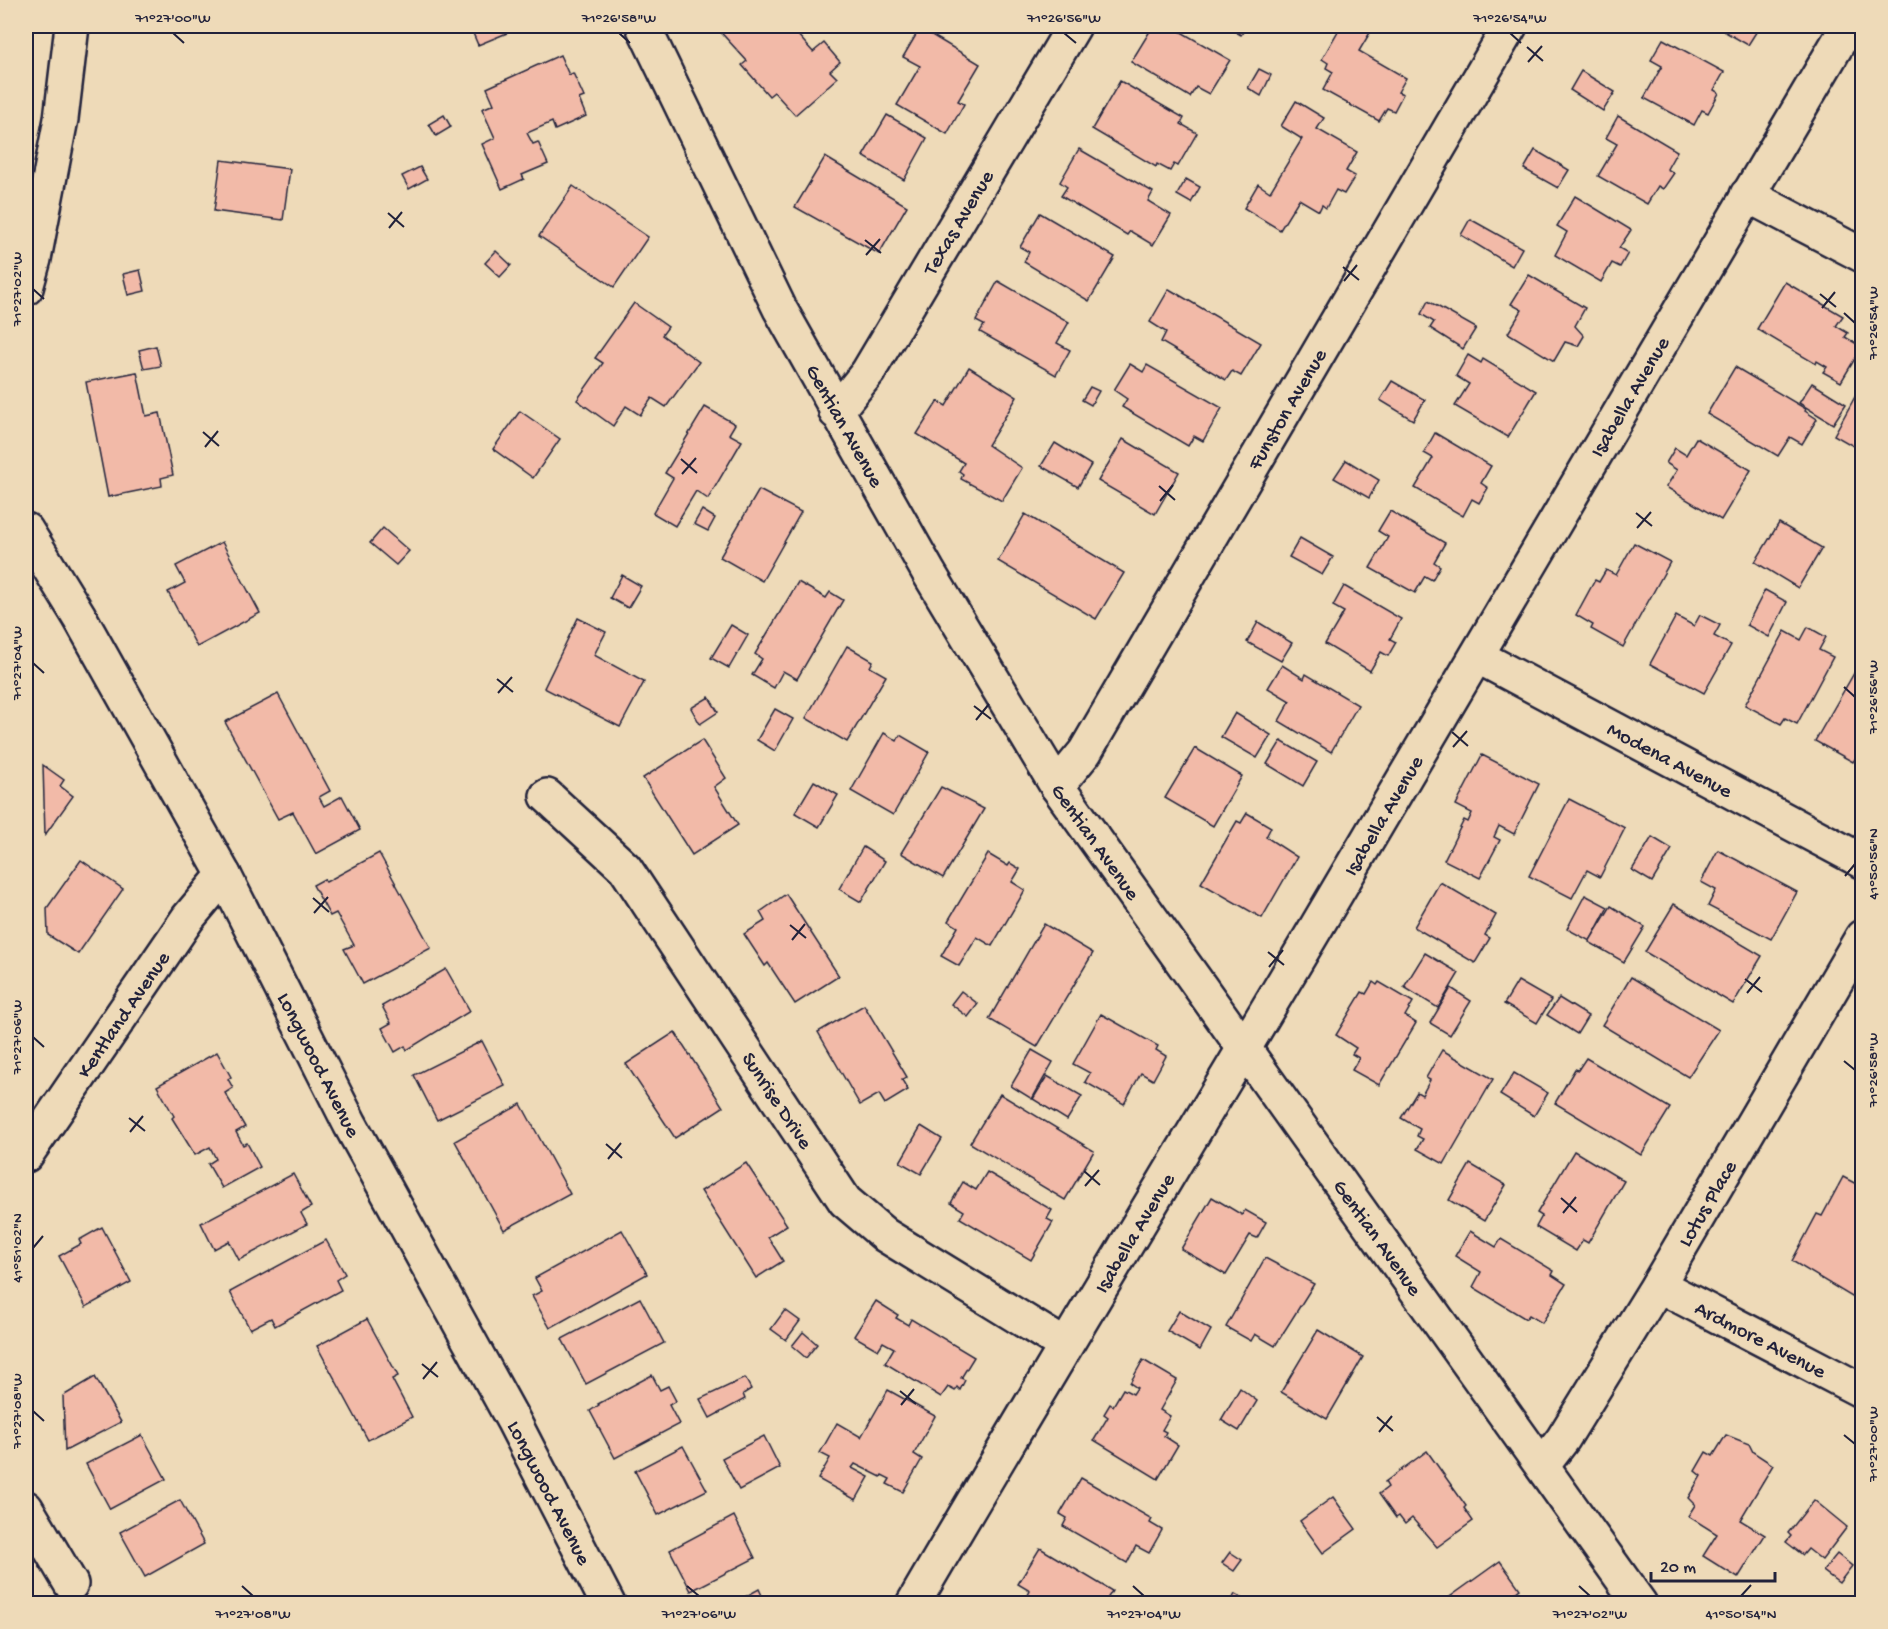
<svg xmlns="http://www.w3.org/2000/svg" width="1888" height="1629" font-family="'Gochi Hand',sans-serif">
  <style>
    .building { fill: #f2baa8; stroke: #22223b; stroke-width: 1.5 }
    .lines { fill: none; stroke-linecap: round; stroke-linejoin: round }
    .street-casing { stroke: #22223b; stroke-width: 38 }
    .secondary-casing { stroke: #22223b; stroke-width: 38 }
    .street { stroke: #eedab8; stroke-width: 33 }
    .secondary { stroke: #eedab8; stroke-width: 33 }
    .ticks { fill: none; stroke: #22223b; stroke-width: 2 }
    .labels { text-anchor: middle; stroke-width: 4.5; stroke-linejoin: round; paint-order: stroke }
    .street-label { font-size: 21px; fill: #22223b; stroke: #eedab8 }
    .neatline { fill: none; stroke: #22223b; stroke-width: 2 }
    .ticks-label { font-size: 15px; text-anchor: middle; fill: #22223b }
  </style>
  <rect width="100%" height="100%" fill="#eedab8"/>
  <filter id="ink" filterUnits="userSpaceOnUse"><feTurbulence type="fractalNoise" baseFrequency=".0167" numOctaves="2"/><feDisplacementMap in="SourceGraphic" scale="12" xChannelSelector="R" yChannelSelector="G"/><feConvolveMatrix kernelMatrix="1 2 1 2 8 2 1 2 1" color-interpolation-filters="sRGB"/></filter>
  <g filter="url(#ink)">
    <g class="building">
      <polygon points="470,26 524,26 478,45"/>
      <polygon points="715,26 799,26 802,29 797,34 813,52 824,43 840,62 830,71 837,78 795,115 774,92 769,96 742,65 747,61"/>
      <polygon points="1153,26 1171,26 1230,60 1209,94 1196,87 1190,97 1131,62"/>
      <polygon points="1225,26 1247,26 1241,35"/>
      <polygon points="1341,26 1374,26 1359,51 1406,78 1398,92 1403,94 1394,111 1387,108 1379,121 1323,90 1333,72 1326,68 1328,63 1322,59"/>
      <polygon points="1715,26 1760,26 1748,45"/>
      <polygon points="920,28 980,64 958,101 964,104 947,134 897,105 920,66 903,57"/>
      <polygon points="1663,39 1724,72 1714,90 1719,93 1708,113 1702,110 1694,125 1644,98 1662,66 1651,60"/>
      <polygon points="560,55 569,75 573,73 584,97 579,99 586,116 555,130 552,122 527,133 533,144 538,142 548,164 522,175 524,179 502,189 482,144 495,138 482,109 494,104 487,88"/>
      <polygon points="1259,69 1271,75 1261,96 1248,88"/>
      <polygon points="1581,71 1615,92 1603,111 1570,90"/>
      <polygon points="1120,81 1184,118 1181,124 1197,133 1178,166 1174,164 1170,171 1157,164 1156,167 1092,129"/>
      <polygon points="1296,101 1324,118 1317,129 1357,152 1346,171 1355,176 1344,194 1336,190 1326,208 1322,205 1319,211 1299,199 1280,230 1244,208 1258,184 1270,192 1302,139 1281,126"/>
      <polygon points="444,115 451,127 436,136 429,124"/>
      <polygon points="887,115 927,138 904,180 863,156"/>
      <polygon points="1618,116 1677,151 1667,169 1674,173 1663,189 1658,186 1647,204 1598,176 1617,144 1606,138"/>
      <polygon points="1079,149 1153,192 1148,201 1171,215 1153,245 1130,231 1127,235 1061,196 1067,187 1060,182"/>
      <polygon points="1535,150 1569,170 1558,188 1524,169"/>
      <polygon points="825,157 907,206 879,254 795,207"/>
      <polygon points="221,160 290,169 283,220 214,211"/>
      <polygon points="420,167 427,179 409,189 402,176"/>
      <polygon points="1186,179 1200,187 1191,203 1177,195"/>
      <polygon points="573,186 648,237 614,287 539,236"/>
      <polygon points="1575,196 1631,230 1619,248 1628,253 1620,267 1612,263 1601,282 1555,255 1567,232 1557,226"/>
      <polygon points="1040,213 1115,257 1089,301 1024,262 1029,252 1020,247"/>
      <polygon points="1470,219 1522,248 1512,266 1461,235"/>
      <polygon points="496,251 511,265 500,277 485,263"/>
      <polygon points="140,270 145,291 128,295 123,274"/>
      <polygon points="1529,275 1585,308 1575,326 1584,336 1578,346 1565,342 1554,361 1508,333 1522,310 1511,304"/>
      <polygon points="998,281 1069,322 1057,343 1070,350 1056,375 980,332 984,325 976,321"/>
      <polygon points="1785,282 1843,316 1836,326 1848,333 1845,337 1862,347 1841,382 1823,372 1827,367 1817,361 1816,364 1757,329"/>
      <polygon points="1169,289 1261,343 1241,376 1232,371 1226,380 1161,342 1166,332 1150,322"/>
      <polygon points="1428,301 1476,328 1463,349 1430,328 1434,322 1421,314"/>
      <polygon points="634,303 668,327 662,335 699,362 666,407 652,398 640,415 626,406 613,426 577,400 603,363 595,358"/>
      <polygon points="156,346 161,366 144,369 139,350"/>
      <polygon points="1468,355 1481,363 1483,359 1536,391 1508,437 1455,406 1469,384 1456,376"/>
      <polygon points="1130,364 1143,372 1147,365 1222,408 1203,441 1194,436 1188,446 1122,407 1127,399 1114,390"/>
      <polygon points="969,367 1017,397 988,445 1022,468 1002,501 961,479 963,474 959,471 964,463 917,434 938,401 946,406"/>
      <polygon points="1735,367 1806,409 1805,411 1817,419 1802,444 1790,437 1778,456 1707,414"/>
      <polygon points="137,372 146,416 160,413 173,475 161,478 162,486 108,497 86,382"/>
      <polygon points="1392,381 1425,400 1413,420 1380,400"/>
      <polygon points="1812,383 1846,404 1833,424 1799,403"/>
      <polygon points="1862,384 1862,451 1834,435"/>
      <polygon points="1090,387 1099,391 1091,405 1082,400"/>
      <polygon points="705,407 735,424 729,434 742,441 708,499 696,491 675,526 653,513 673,478 665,473"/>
      <polygon points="520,411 560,439 533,478 493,449"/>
      <polygon points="1435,433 1491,466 1481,483 1488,488 1479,503 1472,499 1463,516 1415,488 1433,458 1424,453"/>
      <polygon points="1696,438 1751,470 1721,520 1666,487 1677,470 1666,463 1675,448 1686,455"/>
      <polygon points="1123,439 1179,472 1155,514 1098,481"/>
      <polygon points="1055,443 1091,465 1078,487 1041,466"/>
      <polygon points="1346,460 1379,480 1369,498 1334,478"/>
      <polygon points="759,490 801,512 762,581 720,557"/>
      <polygon points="702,510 715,518 708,531 694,524"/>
      <polygon points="1390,511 1445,543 1434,562 1440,566 1432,580 1425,576 1415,593 1370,568 1388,537 1378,531"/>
      <polygon points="1025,514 1124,573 1096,619 998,561"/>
      <polygon points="1779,523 1822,548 1798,588 1755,562"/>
      <polygon points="383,528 409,551 396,565 370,543"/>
      <polygon points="1300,538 1333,557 1322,575 1289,557"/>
      <polygon points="222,542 260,613 197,647 168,592 185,583 176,566"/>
      <polygon points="1634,543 1670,562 1623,647 1591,629 1593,625 1576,615 1595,580 1599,582 1606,570 1616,575"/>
      <polygon points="622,575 641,586 628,608 610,598"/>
      <polygon points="798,582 826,598 830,592 843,600 797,679 783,671 774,688 752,675 762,659 755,654"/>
      <polygon points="1344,586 1401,619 1390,639 1396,642 1388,656 1381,652 1370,671 1325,644 1344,612 1333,606"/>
      <polygon points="1765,590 1787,602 1769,637 1747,625"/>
      <polygon points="1700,615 1720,625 1714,636 1731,645 1704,693 1650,664 1676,616 1694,626"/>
      <polygon points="578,618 606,632 594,655 644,682 620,727 544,688"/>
      <polygon points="1258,622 1292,643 1281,661 1247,642"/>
      <polygon points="731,625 748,635 729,668 711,658"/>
      <polygon points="1808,627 1826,637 1819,650 1833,657 1797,724 1785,718 1781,724 1745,705 1785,631 1801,640"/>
      <polygon points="847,646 873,661 870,667 886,676 847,742 806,718"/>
      <polygon points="1282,665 1304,679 1306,674 1358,705 1331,752 1279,721 1290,701 1268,688"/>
      <polygon points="1857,668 1862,671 1862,759 1857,756 1853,762 1815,741"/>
      <polygon points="278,694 330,791 319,797 324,806 342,796 360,830 316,854 293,812 278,819 225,722"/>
      <polygon points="709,697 718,712 700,724 691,708"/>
      <polygon points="775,709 793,719 775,751 757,740"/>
      <polygon points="1235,713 1271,735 1257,758 1221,737"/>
      <polygon points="884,733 897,741 900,735 929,752 893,815 851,791"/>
      <polygon points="702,740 726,778 714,787 738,825 692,855 643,778"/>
      <polygon points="1281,741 1317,762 1303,786 1267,764"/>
      <polygon points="1195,748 1242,776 1213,826 1165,798"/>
      <polygon points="1482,755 1539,784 1514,834 1499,826 1494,837 1500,840 1480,878 1444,860 1464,820 1468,822 1472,813 1456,805"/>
      <polygon points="43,765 64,780 60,786 73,796 45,835"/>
      <polygon points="814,781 838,795 819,827 795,813"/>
      <polygon points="941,787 984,809 943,878 901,853"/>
      <polygon points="1569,799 1625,828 1600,877 1587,870 1572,898 1529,876"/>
      <polygon points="1247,813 1271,827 1266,837 1297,857 1262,918 1201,883 1237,821 1241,823"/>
      <polygon points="1652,837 1672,849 1652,882 1632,870"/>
      <polygon points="863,847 885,861 861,902 839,889"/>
      <polygon points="1718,850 1797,892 1771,939 1708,906 1716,890 1701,882"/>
      <polygon points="379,853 431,948 363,984 344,949 354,945 336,913 330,916 313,885 324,879 326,882"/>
      <polygon points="988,854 1008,866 1010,863 1020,869 1012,882 1025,890 992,946 977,937 959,966 941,956 958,927 948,921"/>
      <polygon points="81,860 123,889 78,954 48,935 47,908"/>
      <polygon points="1440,882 1496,915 1485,935 1490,938 1475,963 1414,927"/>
      <polygon points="786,894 839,976 795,1004 768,963 765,966 744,934 765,921 760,912"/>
      <polygon points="1585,895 1608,907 1590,941 1567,929"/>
      <polygon points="1674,904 1762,956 1733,1004 1645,952"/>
      <polygon points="1611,906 1645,927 1624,962 1589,942"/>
      <polygon points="1044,924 1093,953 1037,1047 989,1019"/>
      <polygon points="1425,953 1459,973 1438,1008 1404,987"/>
      <polygon points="446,969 470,1011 407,1050 405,1046 395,1052 382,1028 391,1023 382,1006"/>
      <polygon points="1631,977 1719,1030 1688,1077 1602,1025"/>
      <polygon points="1518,981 1551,1000 1537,1023 1504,1004"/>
      <polygon points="1373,982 1377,985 1379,982 1413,1002 1405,1016 1416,1023 1379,1085 1352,1070 1359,1058 1352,1054 1356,1048 1336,1035 1362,992 1366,994"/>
      <polygon points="1451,988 1471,1001 1450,1035 1430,1023"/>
      <polygon points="961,991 978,1004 968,1017 951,1004"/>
      <polygon points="1559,998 1588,1016 1577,1034 1547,1015"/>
      <polygon points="864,1005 907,1077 902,1080 908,1090 885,1104 879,1094 860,1105 818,1032"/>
      <polygon points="1101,1014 1158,1046 1156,1050 1166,1056 1153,1080 1141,1073 1124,1104 1085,1082 1090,1073 1073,1064"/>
      <polygon points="675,1032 723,1107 675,1138 626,1064"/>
      <polygon points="482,1041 505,1086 437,1120 414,1075"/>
      <polygon points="1032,1050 1053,1062 1032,1099 1011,1086"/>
      <polygon points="1442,1050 1493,1079 1444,1164 1417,1149 1423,1139 1417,1136 1420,1129 1401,1118 1417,1092 1422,1095 1430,1080 1426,1078"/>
      <polygon points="217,1052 231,1077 228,1079 233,1088 225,1093 245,1127 236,1132 243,1145 247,1143 260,1167 222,1188 208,1164 216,1159 210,1147 195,1155 172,1118 174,1116 157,1086"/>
      <polygon points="1586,1058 1670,1108 1641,1155 1555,1103 1575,1069 1578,1070"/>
      <polygon points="1514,1073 1548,1093 1534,1116 1500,1095"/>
      <polygon points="1047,1076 1082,1096 1067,1120 1033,1099"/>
      <polygon points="1000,1094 1094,1151 1065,1200 970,1143"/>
      <polygon points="521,1104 570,1194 504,1230 455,1141"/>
      <polygon points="921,1126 942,1139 921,1174 900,1162"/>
      <polygon points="1574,1151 1624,1181 1588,1243 1583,1240 1576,1251 1536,1227 1542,1216 1537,1213"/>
      <polygon points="746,1163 787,1225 768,1237 783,1261 756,1278 701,1191"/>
      <polygon points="1470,1164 1506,1185 1484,1221 1449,1200"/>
      <polygon points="987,1172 1052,1210 1047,1219 1053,1222 1031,1260 960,1218 964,1211 951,1203 963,1182 976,1190"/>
      <polygon points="293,1174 311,1207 301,1213 307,1224 239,1260 229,1241 214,1249 201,1223"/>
      <polygon points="1843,1177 1862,1187 1862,1303 1792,1261 1817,1214 1822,1216"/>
      <polygon points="1212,1197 1242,1215 1245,1210 1266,1222 1257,1238 1250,1235 1226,1275 1181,1249"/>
      <polygon points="102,1227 131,1282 86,1307 59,1256 81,1244 79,1240"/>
      <polygon points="622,1230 647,1274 550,1328 532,1296 542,1291 535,1278"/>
      <polygon points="1470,1231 1496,1247 1501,1239 1554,1271 1552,1275 1566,1284 1542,1323 1529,1315 1526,1319 1473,1287 1481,1272 1455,1256"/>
      <polygon points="326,1240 345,1274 336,1280 341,1290 275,1326 271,1318 250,1329 230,1292"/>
      <polygon points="1265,1258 1314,1284 1275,1346 1255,1334 1251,1341 1226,1327"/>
      <polygon points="640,1298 664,1343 586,1384 562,1339"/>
      <polygon points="876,1301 898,1315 896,1318 908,1325 911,1319 974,1357 961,1378 965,1380 960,1390 957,1387 955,1391 948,1387 941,1397 885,1363 894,1348 883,1342 878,1350 854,1336"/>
      <polygon points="785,1310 800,1321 786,1340 771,1329"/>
      <polygon points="1179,1311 1211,1330 1200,1350 1167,1331"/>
      <polygon points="367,1319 398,1376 392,1379 412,1417 368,1440 317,1346"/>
      <polygon points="1318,1330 1363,1357 1327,1419 1281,1392"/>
      <polygon points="803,1332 817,1344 806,1358 792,1346"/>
      <polygon points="1143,1360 1177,1380 1160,1410 1170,1416 1162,1430 1166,1432 1164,1436 1178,1445 1158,1479 1094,1440 1108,1417 1104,1414 1110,1404 1113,1406 1123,1389 1133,1394 1137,1388 1130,1383"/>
      <polygon points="652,1375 660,1390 668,1386 676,1401 669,1405 679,1424 615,1458 590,1411 599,1405 598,1404"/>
      <polygon points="95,1377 121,1422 65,1451 63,1396"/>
      <polygon points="745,1378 751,1389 743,1394 745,1399 710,1418 700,1399"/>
      <polygon points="1240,1388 1257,1401 1239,1431 1221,1420"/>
      <polygon points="888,1390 935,1416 914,1454 922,1459 903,1492 887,1484 890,1479 882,1475 881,1477 855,1464 852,1468 869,1477 856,1500 818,1479 830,1458 820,1453 837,1423 861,1437"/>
      <polygon points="142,1435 166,1479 110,1509 86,1464"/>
      <polygon points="1726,1435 1749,1444 1753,1452 1773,1465 1740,1520 1765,1535 1738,1578 1703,1556 1717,1534 1688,1516 1695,1505 1688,1498 1701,1476 1695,1471 1706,1452 1713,1456"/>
      <polygon points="764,1436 780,1468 739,1490 722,1458"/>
      <polygon points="683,1446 707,1490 658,1515 635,1471"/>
      <polygon points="1427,1451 1466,1506 1464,1508 1473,1521 1437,1547 1412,1518 1405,1524 1399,1516 1396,1518 1379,1494 1388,1487 1385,1482"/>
      <polygon points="1081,1478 1152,1519 1150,1523 1162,1530 1149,1553 1136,1546 1127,1563 1063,1526 1067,1518 1060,1514"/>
      <polygon points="1333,1497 1356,1529 1323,1553 1300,1521"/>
      <polygon points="180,1500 204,1544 145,1577 120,1532"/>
      <polygon points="1814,1500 1847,1527 1822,1560 1808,1549 1803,1555 1786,1542 1791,1536 1788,1533"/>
      <polygon points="734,1516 755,1558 691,1591 670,1550"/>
      <polygon points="1040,1548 1112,1591 1107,1599 1115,1604 1034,1604 1026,1599 1030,1591 1018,1584"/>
      <polygon points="1230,1552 1242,1560 1234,1571 1222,1563"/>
      <polygon points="1837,1554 1852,1566 1839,1583 1823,1571"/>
      <polygon points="1500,1561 1520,1589 1511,1596 1517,1604 1440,1604"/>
      <polygon points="759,1589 766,1604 732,1604"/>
      <polygon points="1235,1594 1252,1604 1230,1604"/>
    </g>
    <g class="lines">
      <g class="street-casing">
        <g id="street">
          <polyline points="1747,195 1862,255"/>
          <polyline points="26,288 34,259 61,119 72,26"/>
          <path id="s1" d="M836,412L868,372L1074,26"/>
          <path id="s2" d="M26,530L79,616L224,875L350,1124L513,1420L608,1604"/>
          <path id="s3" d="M1477,656L1862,861"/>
          <path id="s4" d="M1057,786L1085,752L1510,26"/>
          <path id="s5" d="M547,796L625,868L845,1201L885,1235L1064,1345"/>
          <path id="s6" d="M26,1155L188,918L224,875"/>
          <path id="s7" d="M1658,1285L1862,1391"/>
          <path id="s8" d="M1543,1465L1563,1439L1658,1285L1862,937"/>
          <polyline points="26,1508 71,1584"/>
          <path id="s9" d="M913,1604C1045,1378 1181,1155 1314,931C1493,629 1669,326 1848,26"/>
        </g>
      </g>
      <g class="secondary-casing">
        <g id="secondary">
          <path id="s10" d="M643,26L780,309L929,573L1057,786L1640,1604"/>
        </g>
      </g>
      <use href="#street" class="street"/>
      <use href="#secondary" class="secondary"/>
    </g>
  </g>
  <path class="ticks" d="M173,33L184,43M619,33L630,43M1064,33L1076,43M1510,33L1521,43M1527,47L1543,61M1528,62L1542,46M388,213L404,227M389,228L402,212M865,240L881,253M866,255L880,239M1343,267L1359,280M1344,281L1357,265M33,289L44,299M1820,294L1836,307M1822,308L1835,292M1844,313L1855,323M203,432L219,446M205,447L218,431M681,459L697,473M682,474L696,458M1159,486L1175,500M1160,501L1173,485M1636,513L1652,526M1637,528L1651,512M33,663L44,673M497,679L513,692M1844,687L1855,697M498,693L512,677M974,706L991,719M976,720L989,704M1452,732L1468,746M1453,747L1467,731M1845,876L1855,864M313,898L329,912M314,913L328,897M790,925L806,938M792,940L805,924M1268,952L1284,965M1269,967L1283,950M1745,979L1762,992M1747,993L1760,977M33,1037L44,1047M1844,1061L1855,1070M129,1118L145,1131M130,1132L143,1116M606,1144L622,1158M608,1159L621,1143M1084,1171L1100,1185M1085,1186L1099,1170M1561,1198L1577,1212M1563,1213L1576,1197M33,1248L43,1236M422,1364L438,1377M423,1379L437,1362M900,1391L916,1404M901,1405L914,1389M33,1411L44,1421M1377,1417L1393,1431M1379,1432L1392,1416M1844,1435L1855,1444M242,1586L253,1596M687,1586L699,1596M1133,1586L1144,1596M1579,1586L1590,1596M1741,1596L1751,1585"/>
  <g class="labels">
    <g class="street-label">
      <text dy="7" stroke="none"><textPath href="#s1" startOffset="226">Texas Avenue</textPath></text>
      <text dy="7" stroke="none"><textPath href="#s9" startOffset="1404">Isabella Avenue</textPath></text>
      <text dy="7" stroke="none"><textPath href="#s4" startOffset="442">Funston Avenue</textPath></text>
      <text dy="7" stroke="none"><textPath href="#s10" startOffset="448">Gentian Avenue</textPath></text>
      <text dy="7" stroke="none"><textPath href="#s3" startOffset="219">Modena Avenue</textPath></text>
      <text dy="7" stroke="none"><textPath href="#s9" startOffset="918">Isabella Avenue</textPath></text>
      <text dy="7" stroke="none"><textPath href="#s10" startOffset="934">Gentian Avenue</textPath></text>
      <text dy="7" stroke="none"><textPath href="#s6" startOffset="171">Kentland Avenue</textPath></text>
      <text dy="7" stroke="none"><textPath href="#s2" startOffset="610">Longwood Avenue</textPath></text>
      <text dy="7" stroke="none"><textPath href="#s5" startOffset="384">Sunrise Drive</textPath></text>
      <text dy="7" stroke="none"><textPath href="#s8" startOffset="309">Lotus Place</textPath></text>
      <text dy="7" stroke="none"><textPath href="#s9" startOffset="432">Isabella Avenue</textPath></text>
      <text dy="7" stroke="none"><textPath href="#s10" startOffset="1420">Gentian Avenue</textPath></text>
      <text dy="7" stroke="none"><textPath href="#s7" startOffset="116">Ardmore Avenue</textPath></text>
      <text dy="7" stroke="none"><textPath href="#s2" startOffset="1096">Longwood Avenue</textPath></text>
    </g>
  </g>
  <rect width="1888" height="1629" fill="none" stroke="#eedab8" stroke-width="66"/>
  <path d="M1651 1572v9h124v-9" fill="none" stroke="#22223b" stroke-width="3"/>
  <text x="1660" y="1572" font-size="18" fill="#22223b" stroke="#eedab8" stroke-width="4.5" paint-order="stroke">20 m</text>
  <rect x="33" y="33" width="1822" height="1563" class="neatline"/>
  <g class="ticks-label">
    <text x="173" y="22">71°27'00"W</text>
    <text x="619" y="22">71°26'58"W</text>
    <text x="1064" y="22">71°26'56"W</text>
    <text x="1510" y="22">71°26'54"W</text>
    <text transform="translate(16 289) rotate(-90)" y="5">71°27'02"W</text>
    <text transform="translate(1872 323) rotate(-90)" y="5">71°26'54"W</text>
    <text transform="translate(16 663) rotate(-90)" y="5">71°27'04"W</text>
    <text transform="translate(1872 697) rotate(-90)" y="5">71°26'56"W</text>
    <text transform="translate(1872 864) rotate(-90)" y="5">41°50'56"N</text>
    <text transform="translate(16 1037) rotate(-90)" y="5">71°27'06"W</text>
    <text transform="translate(1872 1070) rotate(-90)" y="5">71°26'58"W</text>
    <text transform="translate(16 1248) rotate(-90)" y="5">41°51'02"N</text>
    <text transform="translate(16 1411) rotate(-90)" y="5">71°27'08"W</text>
    <text transform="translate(1872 1444) rotate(-90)" y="5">71°27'00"W</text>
    <text x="253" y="1618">71°27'08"W</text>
    <text x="699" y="1618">71°27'06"W</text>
    <text x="1144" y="1618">71°27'04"W</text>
    <text x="1590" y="1618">71°27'02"W</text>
    <text x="1741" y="1618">41°50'54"N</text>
  </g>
</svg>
